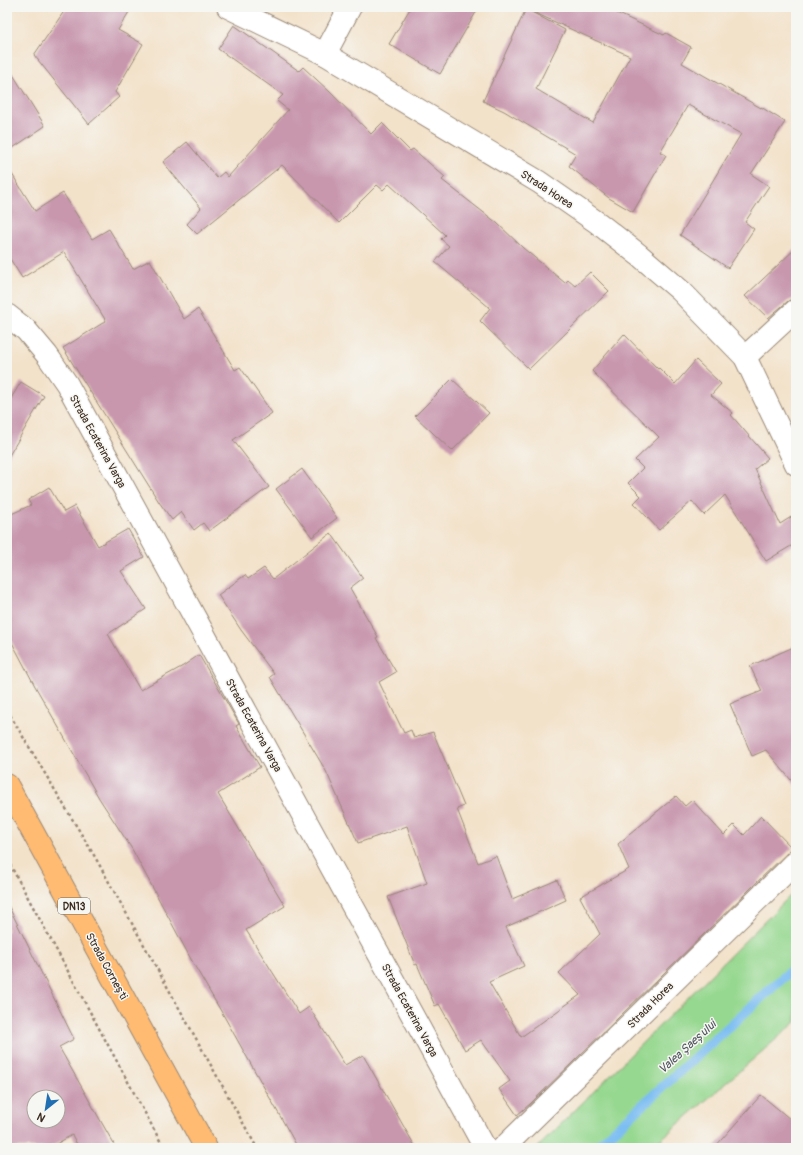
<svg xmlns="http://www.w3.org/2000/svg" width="803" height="1155" font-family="Pangolin,sans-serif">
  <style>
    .green { fill: #96d890; stroke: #688157 }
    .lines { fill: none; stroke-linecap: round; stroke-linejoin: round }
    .stream { stroke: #7dbef2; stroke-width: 10 }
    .building { fill: #c897ae; fill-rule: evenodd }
    .street-casing { stroke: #978674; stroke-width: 24 }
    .highway-casing { stroke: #978674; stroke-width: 24 }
    .path { stroke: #978674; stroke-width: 2.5; stroke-dasharray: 3 3; stroke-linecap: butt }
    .street { stroke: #fff; stroke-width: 22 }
    .highway { stroke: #ffbb71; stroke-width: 22 }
    .labels { text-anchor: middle; stroke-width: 3; stroke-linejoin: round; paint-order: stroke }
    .shield { fill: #f6f6f2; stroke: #73675e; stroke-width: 1 }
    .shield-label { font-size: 10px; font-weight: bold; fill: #3b2a1e }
    .street-label { font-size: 11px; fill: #3b2a1e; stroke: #f6f6f2 }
    .water-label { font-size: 12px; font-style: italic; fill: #4f565e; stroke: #f6f6f2 }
  </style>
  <rect width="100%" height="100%" fill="#f6f6f2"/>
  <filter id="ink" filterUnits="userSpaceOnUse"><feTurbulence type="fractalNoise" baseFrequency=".025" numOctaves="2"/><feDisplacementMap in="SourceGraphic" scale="8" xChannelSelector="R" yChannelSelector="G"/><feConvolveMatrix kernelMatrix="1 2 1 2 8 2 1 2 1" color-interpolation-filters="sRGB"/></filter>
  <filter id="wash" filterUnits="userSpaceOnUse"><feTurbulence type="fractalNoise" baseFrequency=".012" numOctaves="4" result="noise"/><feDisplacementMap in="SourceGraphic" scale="16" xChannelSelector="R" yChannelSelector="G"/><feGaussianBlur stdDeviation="0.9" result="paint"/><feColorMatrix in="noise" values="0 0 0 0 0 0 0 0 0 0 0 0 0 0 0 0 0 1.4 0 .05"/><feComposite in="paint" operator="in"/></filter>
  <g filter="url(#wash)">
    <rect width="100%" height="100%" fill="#f3e2ca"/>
    <polygon class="green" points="796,890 796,1022 651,1148 537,1148"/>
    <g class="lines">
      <polyline class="stream" points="595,1148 796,966"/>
    </g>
    <g id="blocks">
      <g class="building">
        <polygon points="67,7 132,7 118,30 143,44 115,92 119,97 89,124 34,55"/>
        <polygon points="411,7 479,7 440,74 389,44"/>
        <polygon points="522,7 604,7 664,35 666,33 691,47 682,63 761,108 761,107 785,122 751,174 769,186 745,222 754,229 728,268 680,235 741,134 688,105 660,152 666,155 633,212 609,198 569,166 576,154 504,111 483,101 526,9 565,30 536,89 593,123 630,56"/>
        <polygon points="234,25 299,71 303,67 330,92 371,134 382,123 410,151 413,149 445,177 442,180 497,223 523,248 565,283 568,280 575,286 590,272 609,291 529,369 480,321 490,308 435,262 449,246 441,239 445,235 389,184 383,190 377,185 339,223 282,165 197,234 187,224 201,208 163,162 187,142 217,178 224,172 228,177 288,110 277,101 283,95 218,49"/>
        <polygon points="7,65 45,126 7,152"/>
        <polygon points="7,166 35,211 63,193 92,239 109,229 133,269 150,260 184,319 198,309 235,370 240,367 272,413 233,440 269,487 209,531 203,523 194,530 181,512 172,520 159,502 63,348 106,321 64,252 22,278 7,254"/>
        <polygon points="796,248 796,298 788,301 768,318 745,296"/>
        <polygon points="624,334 658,369 659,368 675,384 696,360 721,384 711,395 733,413 731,415 768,458 755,469 780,524 796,514 796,543 766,561 725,495 704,515 692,501 659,530 634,503 641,496 628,483 643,468 635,460 659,437 592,371"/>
        <polygon points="452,379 489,413 452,451 415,416"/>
        <polygon points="21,382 44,396 7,459 7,405"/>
        <polygon points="302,469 337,518 312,537 276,489"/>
        <polygon points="49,487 64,512 75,506 98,546 128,529 144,557 121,571 146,609 108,634 140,690 183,666 199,655 238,722 239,724 236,726 260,767 218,794 285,906 246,930 299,1014 309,1007 345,1065 363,1055 416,1148 298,1148 225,1018 193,963 132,849 99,798 35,686 7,633 7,516 31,505 28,500"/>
        <polygon points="331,533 363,578 350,588 378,637 376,638 396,672 379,682 404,733 411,730 414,738 433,732 464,806 457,809 478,863 496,856 512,899 557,880 566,900 506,927 524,966 489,982 521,1037 580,995 559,973 600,934 580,897 629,869 618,844 676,796 685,806 692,800 724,835 734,825 744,835 761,816 792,848 530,1104 517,1115 499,1089 510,1081 481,1040 465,1050 439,1004 435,1006 417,964 415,965 388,897 427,883 407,826 358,843 326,771 270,677 274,674 241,630 218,595 245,575 248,579 264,568 273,579"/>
        <polygon points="796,646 796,786 766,750 752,756 730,704 762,691 750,666"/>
        <path d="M7,903L74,1039L59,1047L116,1148H79L72,1135L49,1148H7ZM34,1097H58V1121H34Z"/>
        <polygon points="761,1095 796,1124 796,1148 714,1148"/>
      </g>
    </g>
  </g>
  <g filter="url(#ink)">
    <use href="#blocks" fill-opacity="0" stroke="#978674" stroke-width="1"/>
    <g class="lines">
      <g class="street-casing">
        <g id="street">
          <polyline points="228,7 325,54 539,182 598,223 639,255 681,291 745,357 796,464"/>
          <polyline points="325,54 350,7"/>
          <polyline points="7,315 26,330 47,355 67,384 485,1148"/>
          <polyline points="745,357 796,310"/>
          <polyline points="503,1148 796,862"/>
        </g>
      </g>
      <g class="highway-casing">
        <polyline id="highway" points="7,785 206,1148"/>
      </g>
      <g class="path">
        <polyline points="7,710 95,857 257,1148"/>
        <polyline points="7,859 164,1148"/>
      </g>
      <use href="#street" class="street"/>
      <use href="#highway" class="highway"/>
    </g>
  </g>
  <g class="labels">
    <rect class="shield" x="58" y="898" width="32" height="16" rx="3"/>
    <g class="shield-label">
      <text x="74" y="910">DN13</text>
    </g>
    <g class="street-label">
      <text transform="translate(547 189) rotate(33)" y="4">Strada Horea</text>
      <text transform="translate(98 441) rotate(61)" y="4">Strada Ecaterina Varga</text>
      <text transform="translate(254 725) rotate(61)" y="4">Strada Ecaterina Varga</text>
      <text transform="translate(107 966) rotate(61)" y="4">Strada Cornești</text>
      <text transform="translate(650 1005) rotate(-45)" y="4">Strada Horea</text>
      <text transform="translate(410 1010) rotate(61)" y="4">Strada Ecaterina Varga</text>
    </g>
    <g class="water-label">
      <text transform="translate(687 1047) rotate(-42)" y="4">Valea Șaeșului</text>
    </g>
  </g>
  <rect width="803" height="1155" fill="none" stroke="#f6f6f2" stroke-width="24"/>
  <g transform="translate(46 1109) rotate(210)"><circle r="19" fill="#f6f6f2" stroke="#aba49d"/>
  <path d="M0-3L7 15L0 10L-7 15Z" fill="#1f6fb2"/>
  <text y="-6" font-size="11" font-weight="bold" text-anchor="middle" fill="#3b2a1e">N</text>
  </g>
</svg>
